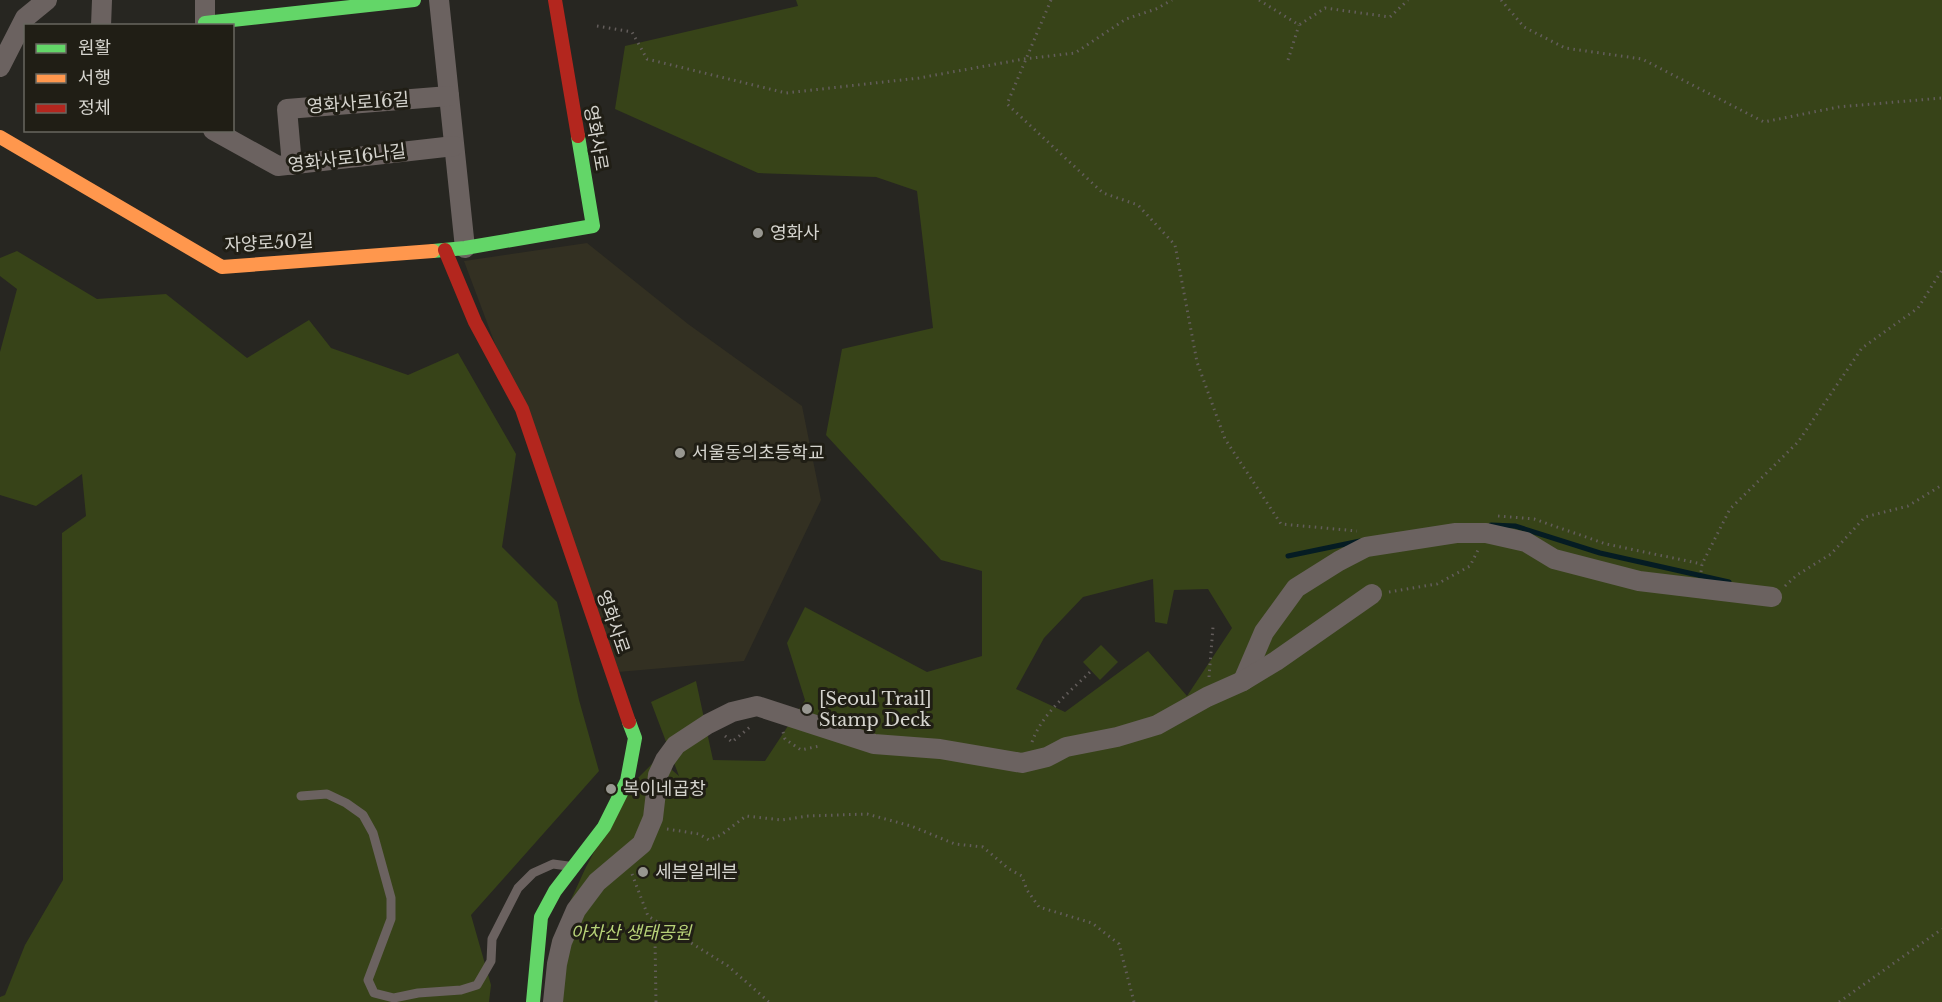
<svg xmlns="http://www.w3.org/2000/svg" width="1942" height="1002" font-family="'Libre Baskerville','Noto Sans KR',serif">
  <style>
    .built { fill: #333022 }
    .green { fill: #374318; fill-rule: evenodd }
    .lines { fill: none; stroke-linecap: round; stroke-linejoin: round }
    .stream { stroke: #051c23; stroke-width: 5 }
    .path { stroke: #635d5b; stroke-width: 3; stroke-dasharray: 1.5 4.5; stroke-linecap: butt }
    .lane { stroke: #6b6260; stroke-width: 9 }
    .street { stroke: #6b6260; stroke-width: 20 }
    .fast { stroke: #63d668; stroke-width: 14 }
    .slow { stroke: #ff974d; stroke-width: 14 }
    .jam { stroke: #b3261e; stroke-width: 14 }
    .poi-dot { fill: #989791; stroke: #201e15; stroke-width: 2 }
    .labels { text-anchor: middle; stroke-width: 6; stroke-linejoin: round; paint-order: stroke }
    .street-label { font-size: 18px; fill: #d5d4ce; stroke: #201e15 }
    .poi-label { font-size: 18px; fill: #d5d4ce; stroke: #201e15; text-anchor: start }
    .park-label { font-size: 18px; font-style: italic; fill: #b7d278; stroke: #201e15 }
  </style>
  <rect width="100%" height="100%" fill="#272621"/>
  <polygon class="built" points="587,243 688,324 802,406 821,500 744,661 618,672 464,261"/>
  <g class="green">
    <path d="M796,0H1942V1002H551L552,941L586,867L629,787L658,758L679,776L651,702L696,681L713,760L765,761L805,700L787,643L805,607L927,672L982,656V571L941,560L826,435L842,349L933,328L917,191L876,177L758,173L615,109L625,46L798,6ZM1153,579L1155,622L1167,624L1174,590L1208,589L1232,628L1187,696L1148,651L1065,712L1016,689L1044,638L1083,597Z"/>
    <polygon points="17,251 97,299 166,294 247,358 309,320 331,348 408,375 458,353 516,454 502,547 557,602 579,700 599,771 471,915 491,985 489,1002 0,1002 0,997 5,995 25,945 63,880 62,533 86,516 82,474 36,506 0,495 0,352 17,289 0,276 0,258"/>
    <polygon points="1101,645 1118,662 1100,680 1083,662"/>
  </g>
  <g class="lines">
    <g class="stream">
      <polyline points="1491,525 1515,526 1600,553 1729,582"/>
      <polyline points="1288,556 1360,541"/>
    </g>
    <g class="path">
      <polyline points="1051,0 1007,104 1103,193 1138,205 1175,245 1197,362 1225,439 1281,524 1357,531"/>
      <polyline points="1259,0 1299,25 1325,8 1390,17 1408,0"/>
      <polyline points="1501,0 1524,27 1565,48 1642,59 1764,122 1838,107 1942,98"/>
      <polyline points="597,26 632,32 647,59 786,93 919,78 1024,59 1075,53 1126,19 1156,9 1172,0"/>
      <polyline points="1288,60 1299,25"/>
      <polyline points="1498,516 1534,519 1606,544 1702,564"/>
      <polyline points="1701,572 1702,564 1730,509 1798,442 1862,348 1918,308 1942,270"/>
      <polyline points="1785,586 1797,575 1831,554 1865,517 1908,506 1942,485"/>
      <polyline points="1389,592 1437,584 1470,566 1478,550"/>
      <polyline points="1209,677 1213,627"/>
      <polyline points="783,732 785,739 801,750 819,746"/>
      <polyline points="725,736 732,742 750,727"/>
      <path d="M1032,742C1042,713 1070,692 1091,671"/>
      <polyline points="667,829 699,834 709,840 721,835 746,816 782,820 808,816 867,814 911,826 955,844 983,847 1009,869 1022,876 1027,890 1039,907 1092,923 1119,944 1134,1002"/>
      <polyline points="632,874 648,916 728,966 769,1002"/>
      <polyline points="656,1002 655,940 666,927"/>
      <polyline points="1839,1002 1942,929"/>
    </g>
    <polyline class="lane" points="301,796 327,794 346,803 363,815 373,833 391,898 391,919 368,980 374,993 394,998 418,993 461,990 477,985 491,961 492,939 518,888 533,873 553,864 568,866"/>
    <g class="street">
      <polyline points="205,0 205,26"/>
      <polyline points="439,0 465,248"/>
      <polyline points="101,26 102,0"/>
      <polyline points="0,67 25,18 47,0"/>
      <polyline points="213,130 278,166 454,146"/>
      <polyline points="292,165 287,109 449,96"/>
      <polyline points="1243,681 1264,632 1296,588 1339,561 1366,547 1456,533 1486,533 1526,542 1554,559 1639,581 1772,597"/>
      <polyline points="553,1002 557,964 562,942 576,910 597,882 642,844 653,818 658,775 665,760 676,745 708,724 732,712 757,706 874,744 940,749 1022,763 1047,757 1066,747 1117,737 1157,725 1207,697 1243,681 1276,661 1372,594"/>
    </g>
    <g class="fast">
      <polyline points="205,23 414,0"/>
      <polyline points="433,251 465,248 593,226 578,136"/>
      <polyline points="533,1002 541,917 555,891 604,827 627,781 635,738 629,722"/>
    </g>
    <polyline class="slow" points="0,137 222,267 433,251"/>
    <g class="jam">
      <polyline points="555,0 578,136"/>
      <polyline points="445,250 475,322 522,409 629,722"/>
    </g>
  </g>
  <g class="poi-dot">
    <circle cx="758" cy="233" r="6"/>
    <circle cx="680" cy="453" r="6"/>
    <circle cx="807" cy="709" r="6"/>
    <circle cx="611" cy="789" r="6"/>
    <circle cx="643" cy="872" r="6"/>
  </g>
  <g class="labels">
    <g class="street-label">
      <text transform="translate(358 103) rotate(-4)" y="6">영화사로16길</text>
      <text transform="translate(596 138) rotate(80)" y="6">영화사로</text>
      <text transform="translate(347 158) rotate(-7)" y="6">영화사로16나길</text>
      <text transform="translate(269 243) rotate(-3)" y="6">자양로50길</text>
      <text transform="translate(613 622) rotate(71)" y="6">영화사로</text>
    </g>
    <g class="poi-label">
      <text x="770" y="239">영화사</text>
      <text x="692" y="459">서울동의초등학교</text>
      <text x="819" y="705">[Seoul Trail]<tspan x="819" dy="21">Stamp Deck</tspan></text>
      <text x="623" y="795">복이네곱창</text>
      <text x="655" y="878">세븐일레븐</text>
    </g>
    <g class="park-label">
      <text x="631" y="939">아차산 생태공원</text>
    </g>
  </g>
  <rect x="24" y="24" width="210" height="108" fill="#201e15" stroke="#68675f" stroke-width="1.5"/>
  <rect x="36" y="44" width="30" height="9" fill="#63d668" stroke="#68675f" stroke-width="1.5"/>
  <text x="78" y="54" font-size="18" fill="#d5d4ce">원활</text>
  <rect x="36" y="74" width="30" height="9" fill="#ff974d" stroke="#68675f" stroke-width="1.5"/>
  <text x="78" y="84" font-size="18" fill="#d5d4ce">서행</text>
  <rect x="36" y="104" width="30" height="9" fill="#b3261e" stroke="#68675f" stroke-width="1.5"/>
  <text x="78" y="114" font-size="18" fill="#d5d4ce">정체</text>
</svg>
